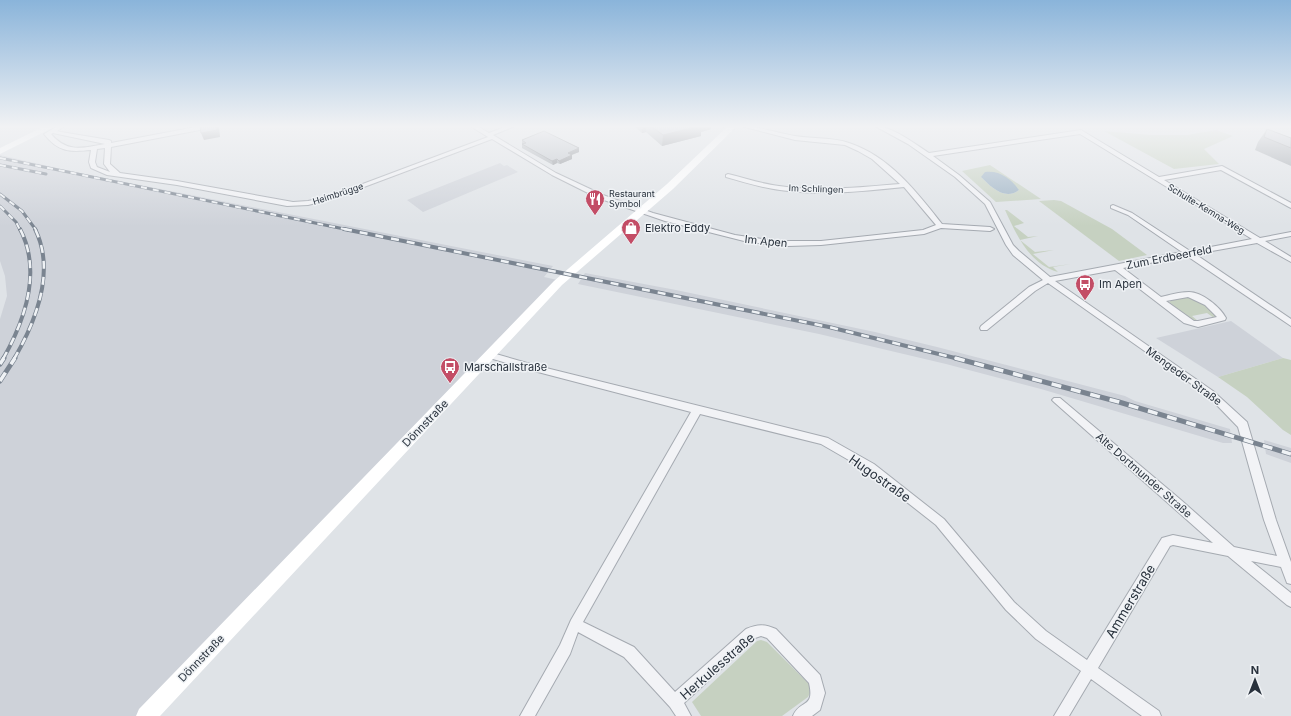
<svg xmlns="http://www.w3.org/2000/svg" width="1291" height="716" font-family="Inter,sans-serif">
  <style>
    .built { fill: #ced2d9 }
    .green { fill: #c6d1c1; fill-rule: evenodd }
    .water { fill: #9db3c5 }
    .lines { fill: none; stroke-linecap: round; stroke-linejoin: round }
    .street-casing { stroke: #a5aab1; stroke-width: 2 }
    .street { fill: #f2f3f6; fill-rule: evenodd }
    .secondary { fill: #fff; fill-rule: evenodd }
    .rail-far2-casing { stroke: #7a8490; stroke-width: 3 }
    .rail-far1-casing { stroke: #7a8490; stroke-width: 4 }
    .rail-casing { stroke: #7a8490; stroke-width: 5 }
    .rail-far2 { stroke: #eff2f5; stroke-width: 2; stroke-dasharray: 6; stroke-linecap: butt }
    .rail-far1 { stroke: #eff2f5; stroke-width: 2.5; stroke-dasharray: 8; stroke-linecap: butt }
    .rail { stroke: #eff2f5; stroke-width: 3.5; stroke-dasharray: 10; stroke-linecap: butt }
    .wall { fill: #9da3a9 }
    .shaded-wall { fill: #808489 }
    .building { fill: #b7bdc4; stroke: #808489 }
    .labels { text-anchor: middle; stroke-width: 3; stroke-linejoin: round; paint-order: stroke }
    .far-street-label { font-size: 9px; fill: #29323d; stroke: #eff2f5 }
    .far-poi-label { font-size: 9px; fill: #29323d; stroke: #eff2f5; text-anchor: start }
    .poi-label { font-size: 11px; fill: #29323d; stroke: #eff2f5; text-anchor: start }
    .street-label { font-size: 11px; fill: #29323d; stroke: #eff2f5 }
    .near-street-label { font-size: 13px; fill: #29323d; stroke: #eff2f5 }
  </style>
  <rect width="100%" height="100%" fill="#dfe3e7"/>
  <g class="built">
    <polygon points="0,155 79,173 553,266 544,277 562,281 146,716 0,716 0,319 7,296 5,276 0,261"/>
    <polygon points="500,163 504,166 507,165 518,172 423,212 407,200"/>
    <polygon points="585,273 676,290 875,332 937,347 1125,396 1135,401 1230,429 1232,443 1223,443 1041,389 946,364 819,334 578,284"/>
    <polygon points="1231,321 1283,358 1218,377 1156,338"/>
    <polygon points="1264,440 1291,448 1291,463 1266,454"/>
  </g>
  <g class="green">
    <polygon points="1216,130 1233,136 1204,149 1219,164 1174,169 1104,131 1151,135 1187,135"/>
    <path d="M990,165L1041,199L996,202L962,171ZM981,177L1019,190C1005,201 991,187 981,177Z"/>
    <polygon points="1054,200 1061,201 1112,229 1147,255 1119,261 1039,201"/>
    <path d="M1005,210H1007L1024,223L1014,226L1028,237L1038,236L1020,240L1035,252L1054,250L1033,254L1049,267L1071,264L1053,267L1058,272C1029,264 1016,234 1005,210Z"/>
    <path d="M1185,297C1195,297 1212,307 1216,316L1214,318L1207,313L1192,316L1198,321C1187,319 1176,311 1169,303L1171,300Z"/>
    <polygon points="1283,358 1291,360 1291,435 1283,430 1247,397 1218,377"/>
    <polygon points="761,640 767,642 809,684 810,693 808,697 782,716 701,716 692,702 757,641"/>
  </g>
  <path class="water" d="M985,172C1000,170 1011,179 1019,190C1005,201 991,187 981,177Z"/>
  <g class="lines">
    <g class="street-casing">
      <g id="street">
        <path d="M58,126H65L57,131L61,132L109,140L111,141V143L201,126H213L210,128L111,147L110,164L120,173L177,181L293,202L308,201L328,197L488,137L470,126H477L489,133L507,126H515L493,135L556,173L603,195L653,213L735,235L775,241H821L923,230L936,225L904,187C863,191 821,196 780,190C762,188 744,182 726,177V175L728,174C745,178 762,184 779,186C819,192 860,187 900,184L872,159L858,151L845,145L795,140L741,126C759,126 777,133 795,136C813,139 832,137 849,143C889,156 917,192 942,224L990,227L994,229L990,231L941,228L924,234L821,245L788,246L748,242L665,221L598,198L552,175L492,139L332,199L308,205L287,206L177,185L107,175L91,168L89,162L91,150C69,152 58,152 44,134ZM53,133L105,144C82,148 67,153 51,134ZM105,148L104,164L110,172L97,167L95,162L97,149Z"/>
        <polygon points="722,126 730,126 734,129 729,130"/>
        <path d="M875,126C892,126 915,144 929,153L1081,130L1159,177L1222,166L1291,203V208L1289,207L1221,170L1164,180L1260,238L1291,232V236L1265,241L1291,257V262L1257,243L1195,254L1291,319V326L1187,256L1123,268L1161,297C1169,295 1180,292 1189,292C1202,292 1220,307 1226,318L1225,320L1198,327L1184,323L1115,270L1055,281L1213,391L1247,422L1276,520L1291,562V584L1287,583L1281,567L1251,561L1291,593V607L1287,605L1228,556L1173,545L1170,546L1098,668L1159,711L1161,716H1142L1091,679L1069,716H1054L1081,671L1036,639L1006,610L936,525L866,470L821,444L700,414L583,622L634,647L675,692L746,629C758,624 764,624 776,629L820,675L825,693L820,710L812,716H793C800,699 815,709 809,683L767,638L761,636L755,638L684,703L691,716H676L670,707L624,657L578,632L570,654L535,716H520L560,645L571,620L691,412L534,371L486,357L485,355L489,352L534,365L828,438L874,464L944,519L1014,602L1046,631L1087,660L1162,538L1173,535L1213,543L1054,402L1052,400L1054,398H1060L1181,500L1234,547L1277,556L1264,520L1238,427L1207,395L1048,283L1035,291L987,330H981L980,328L981,326L1029,287L1043,280L1013,255L1006,245L985,204L955,177L908,144ZM1080,134L1252,239L1190,251L1132,213L1113,205L1111,206V208L1128,215L1182,252L1050,277L1019,251L1013,245L990,202L959,175L933,156ZM1188,297L1205,305L1217,317L1198,321H1194L1166,301Z"/>
      </g>
    </g>
    <use href="#street" class="street"/>
    <g class="secondary">
      <polygon points="45,126 56,126 0,154 0,148"/>
      <polygon points="728,126 737,126 673,189 562,285 160,716 136,716 139,709 554,281 667,184"/>
    </g>
    <g class="rail-far2-casing">
      <g id="rail-far2">
        <polyline points="0,158 349,230"/>
        <polyline points="0,165 46,174"/>
        <polyline points="0,194 22,211 36,230"/>
        <polyline points="0,206 16,222 20,230"/>
      </g>
    </g>
    <g class="rail-far1-casing">
      <g id="rail-far1">
        <polyline points="344,229 829,327 959,359"/>
        <path d="M3,359C25,320 42,271 20,229"/>
        <path d="M14,359C36,321 56,271 35,229"/>
      </g>
    </g>
    <g class="rail-casing">
      <g id="rail">
        <polyline points="955,358 1119,402 1291,454"/>
        <polyline points="0,364 4,358"/>
        <polyline points="0,381 15,358"/>
      </g>
    </g>
    <use href="#rail-far2" class="rail-far2"/>
    <use href="#rail-far1" class="rail-far1"/>
    <use href="#rail" class="rail"/>
  </g>
  <g class="wall">
    <polygon points="634,126 711,126 711,129 701,132 701,136 662,146 646,132 642,133"/>
    <polygon points="1267,129 1291,138 1291,166 1255,150 1258,142"/>
    <polygon points="522,140 579,152 572,155 572,159 560,164 557,163 553,165 522,148 522,144 523,144 522,144"/>
  </g>
  <g class="shaded-wall">
    <polygon points="217,126 219,126 220,137 204,140 201,133"/>
    <polygon points="642,126 646,126 646,132 642,133"/>
    <polygon points="698,126 711,126 711,129 701,132 701,136 662,146 663,135"/>
    <polygon points="579,148 579,152 568,156 568,153"/>
    <polygon points="572,155 572,159 560,164 559,161"/>
    <polygon points="557,159 557,163 553,165 552,161"/>
  </g>
  <g class="building">
    <polygon points="200,126 217,126 217,130 201,133"/>
    <polygon points="651,126 699,126 663,135"/>
    <polygon points="1267,129 1291,138 1291,148 1264,137"/>
    <polygon points="544,131 579,148 568,153 572,155 559,161 557,159 552,161 522,144 526,143 522,140"/>
  </g>
  <linearGradient id="sky" x2="0" y2="1"><stop stop-color="#8ab4da"/><stop offset="0.56" stop-color="#f1f2f4"/><stop offset="1" stop-color="#f1f2f4" stop-opacity="0"/></linearGradient>
  <rect width="1291" height="226" fill="url(#sky)"/>
  <defs>
    <g id="restaurant-pin" transform="scale(1)"><path d="M0 17L-7.5 6A9.5 9.5 0 1 1 7.5 6Z" fill="#c34d66" stroke="#eff2f5"/><path d="M-5-6h1v4h1v-4h1v4h1v-4h1v5L-1.5 .5V6h-2V.5L-5-1ZM5-6V6H3V1.5H1.5Q1.5-4 5-6Z" fill="#fff"/></g>
    <g id="shop-pin" transform="scale(1)"><path d="M0 17L-7.5 6A9.5 9.5 0 1 1 7.5 6Z" fill="#c34d66" stroke="#eff2f5"/><path d="M-5-2.5h2.3a2.7 3.5 0 0 1 5.4 0H5L5.5 6h-11ZM-1.5-2.5h3a1.5 2.3 0 0 0-3 0Z" fill="#fff"/></g>
    <g id="bus-pin" transform="scale(1)"><path d="M0 17L-7.5 6A9.5 9.5 0 1 1 7.5 6Z" fill="#c34d66" stroke="#eff2f5"/><path d="M-5-6H5V4H4V6H2V4H-2V6H-4V4H-5ZM-3.5-4V0h7V-4ZM-3.5 1.2v1.5H-2V1.2ZM2 1.2v1.5H3.5V1.2Z" fill="#fff"/></g>
  </defs>
  <g fill-rule="evenodd">
    <use href="#restaurant-pin" x="595" y="199"/>
    <use href="#shop-pin" x="631" y="228"/>
    <use href="#bus-pin" x="1085" y="284"/>
    <use href="#bus-pin" x="450" y="367"/>
  </g>
  <g class="labels">
    <g class="far-street-label">
      <text transform="translate(816 189) rotate(2)" y="3">Im Schlingen</text>
      <text transform="translate(338 194) rotate(-18)" y="3">Heimbrügge</text>
      <text transform="translate(1206 209) rotate(31)" y="3">Schulte-Kemna-Weg</text>
    </g>
    <g class="far-poi-label">
      <text x="609" y="197">Restaurant<tspan x="609" dy="10">Symbol</tspan></text>
    </g>
    <g class="poi-label">
      <text x="645" y="232">Elektro Eddy</text>
      <text x="1099" y="288">Im Apen</text>
      <text x="464" y="371">Marschallstraße</text>
    </g>
    <g class="street-label">
      <text transform="translate(766 241) rotate(6)" y="4">Im Apen</text>
      <text transform="translate(1169 257) rotate(-11)" y="4">Zum Erdbeerfeld</text>
      <text transform="translate(1184 376) rotate(36)" y="4">Mengeder Straße</text>
      <text transform="translate(425 423) rotate(-46)" y="4">Dönnstraße</text>
      <text transform="translate(1144 475) rotate(41)" y="4">Alte Dortmunder Straße</text>
      <text transform="translate(201 658) rotate(-46)" y="4">Dönnstraße</text>
    </g>
    <g class="near-street-label">
      <text transform="translate(880 478) rotate(35)" y="5">Hugostraße</text>
      <text transform="translate(1130 601) rotate(-59)" y="5">Ammerstraße</text>
      <text transform="translate(717 666) rotate(-41)" y="5">Herkulesstraße</text>
    </g>
  </g>
  <g transform="translate(1255 680)" stroke="#eff2f5" stroke-width="3" paint-order="stroke">
  <path d="M0-3L7 15L0 10L-7 15Z" fill="#29323d"/>
  <text y="-6" font-size="11" font-weight="bold" text-anchor="middle" fill="#29323d">N</text>
  </g>
</svg>
